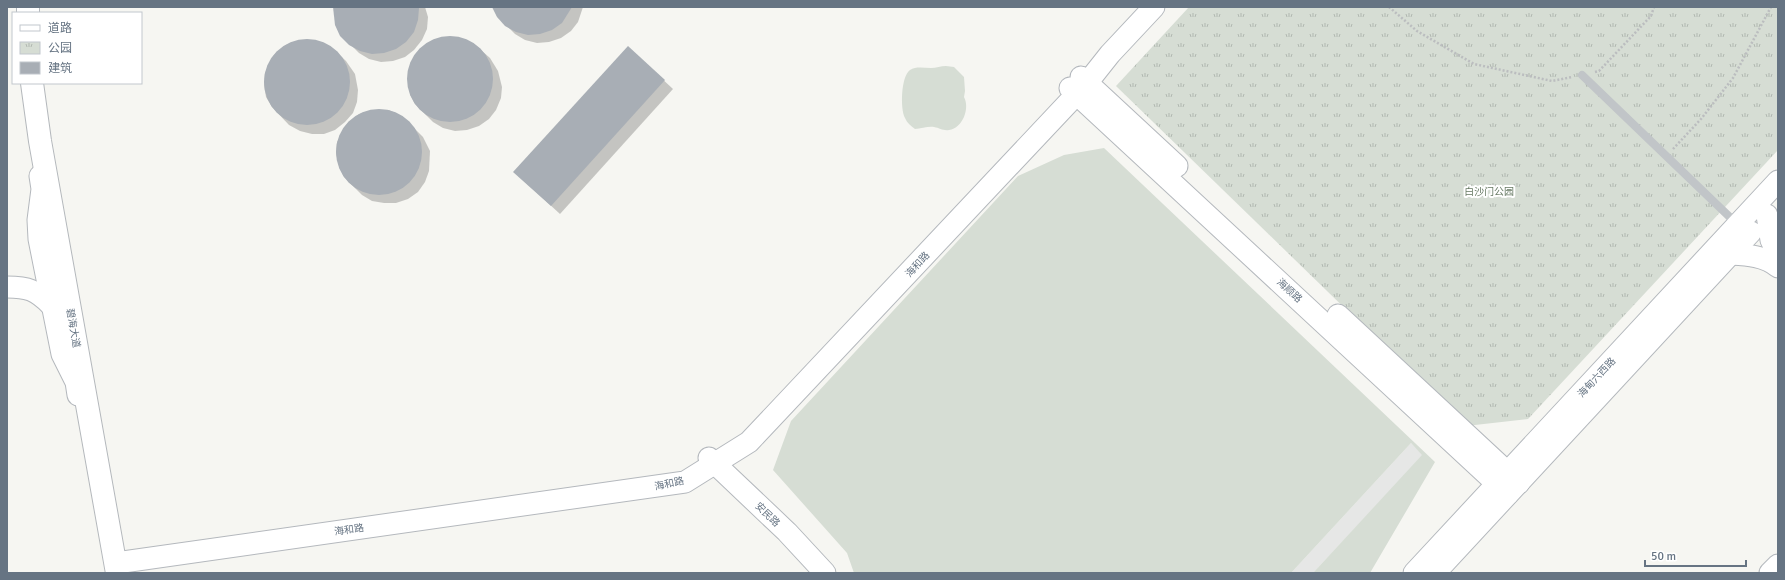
<svg xmlns="http://www.w3.org/2000/svg" width="1785" height="580" font-family="Signika,'Noto Sans SC',sans-serif">
  <style>
    .built { fill: #e6e7e6 }
    .grass { fill: #d6ddd4 }
    .park { fill: url(#park-tufts) }
    .shadow { fill: #0003 }
    .building { fill: #a8aeb5 }
    .lines { fill: none; stroke-linecap: round; stroke-linejoin: round }
    .secondary-casing { stroke: #b4b8bd; stroke-width: 23 }
    .primary-casing { stroke: #b4b8bc; stroke-width: 24 }
    .path { stroke: #bbbdbf; stroke-width: 2.5; stroke-dasharray: 2 2; stroke-linecap: butt }
    .lane { stroke: #c1c5c8; stroke-width: 8 }
    .secondary { stroke: #fff; stroke-width: 21 }
    .primary { stroke: #fff; stroke-width: 22 }
    .labels { text-anchor: middle; stroke-width: 4; stroke-linejoin: round; paint-order: stroke }
    .park-label { font-size: 10px; fill: #677a64; stroke: #fff }
    .street-label { font-size: 10px; fill: #667483; stroke: #fff }
  </style>
  <defs>
    <pattern id="park-tufts" width="24" height="20" patternUnits="userSpaceOnUse"><rect width="24" height="20" fill="#d6ddd4"/><path d="M3 7l-1-3M5 7V3M7 7l1-3M15 17l-1-3M17 17v-4M19 17l1-3" fill="none" stroke="#b1b8b1"/></pattern>
  </defs>
  <rect width="100%" height="100%" fill="#f6f6f2"/>
  <polygon class="built" points="1411,443 1423,455 1313,573 1291,573"/>
  <g class="grass">
    <path d="M946,66L954,67L964,77L965,91L964,97C970,108 963,128 949,130C943,131 940,128 934,127C928,126 921,129 915,129C911,126 907,123 905,118C900,109 901,76 910,70C916,66 924,68 931,68C936,68 941,66 946,66Z"/>
    <polygon points="1104,148 1435,462 1370,573 1313,573 1422,455 1411,443 1291,573 854,573 847,553 773,470 791,421 1018,176 1064,155"/>
  </g>
  <polygon class="park" points="1189,7 1778,7 1778,150 1528,419 1466,426 1116,86"/>
  <g class="shadow">
    <polygon points="334,7 425,7 428,17 427,29 422,40 414,50 405,57 393,61 381,62 369,59 359,53 341,35 336,24"/>
    <polygon points="493,7 583,7 578,22 571,31 561,38 549,42 537,43 525,40 515,34 497,16"/>
    <polygon points="445,37 460,38 474,44 490,58 498,71 502,87 501,98 496,110 489,119 479,126 467,130 455,131 443,128 433,122 415,104 410,94 408,82 409,70 418,52 430,42"/>
    <polygon points="301,40 317,41 331,47 346,61 355,74 358,90 357,102 353,113 345,122 335,130 324,134 312,134 300,131 289,125 272,107 266,97 264,85 265,73 274,55 286,45"/>
    <polygon points="628,47 673,89 560,214 523,180"/>
    <polygon points="373,110 389,110 403,117 423,137 430,151 429,171 425,182 418,192 408,199 396,203 384,203 372,201 362,195 344,177 339,166 336,154 337,142 347,124 359,114"/>
  </g>
  <g class="building">
    <polygon points="333,7 419,7 419,8 418,20 414,32 406,42 396,49 384,53 372,54 360,51 349,45 340,36 335,25"/>
    <polygon points="492,7 572,7 562,23 552,30 540,34 528,35 516,32 505,26 497,17"/>
    <circle cx="450" cy="79" r="43"/>
    <circle cx="307" cy="82" r="43"/>
    <polygon points="628,46 665,80 551,206 513,172"/>
    <circle cx="379" cy="152" r="43"/>
  </g>
  <g class="lines">
    <g class="secondary-casing">
      <g id="secondary">
        <polyline points="1081,77 1177,166"/>
        <polyline points="1070,88 1508,494"/>
        <polyline points="40,176 42,189 38,220 39,239 62,354 76,382 78,395"/>
        <polyline points="1767,215 1771,240 1778,255"/>
        <path d="M1731,254C1747,255 1765,256 1778,267"/>
        <path d="M7,287C28,287 36,290 51,305"/>
        <polyline points="1338,315 1519,483"/>
        <polyline points="709,458 787,532 825,573"/>
        <polyline points="116,563 685,482 749,442 1087,83 1110,54 1154,7"/>
        <polyline points="1414,573 1778,181"/>
        <polyline points="1435,573 1751,232"/>
        <polyline points="1770,573 1778,565"/>
      </g>
    </g>
    <g class="primary-casing">
      <g id="primary">
        <polyline points="28,7 28,13"/>
        <polyline points="32,83 40,141 117,573"/>
      </g>
    </g>
    <g class="path">
      <polyline points="1389,7 1417,31 1474,64 1552,81 1572,77"/>
      <polyline points="1595,72 1599,71 1651,16 1654,7"/>
      <polyline points="1673,149 1701,119 1733,78 1771,7"/>
    </g>
    <polyline class="lane" points="1582,75 1737,224"/>
    <use href="#secondary" class="secondary"/>
    <use href="#primary" class="primary"/>
  </g>
  <g class="labels">
    <g class="park-label">
      <text x="1489" y="195">白沙门公园</text>
    </g>
    <g class="street-label">
      <text transform="translate(917 264) rotate(-47)" y="4">海和路</text>
      <text transform="translate(1290 290) rotate(43)" y="4">海顺路</text>
      <text transform="translate(74 328) rotate(80)" y="4">碧海大道</text>
      <text transform="translate(1596 377) rotate(-47)" y="4">海甸六西路</text>
      <text transform="translate(669 483) rotate(-12)" y="4">海和路</text>
      <text transform="translate(768 514) rotate(44)" y="4">安民路</text>
      <text transform="translate(349 529) rotate(-8)" y="4">海和路</text>
    </g>
  </g>
  <rect width="1785" height="580" fill="none" stroke="#667483" stroke-width="16"/>
  <rect x="12" y="12" width="130" height="72" fill="#ffffff" stroke="#c2c7cd"/>
  <rect x="20" y="25" width="20" height="6" fill="#ffffff" stroke="#c2c7cd"/>
  <text x="48" y="32" font-size="12" fill="#667483">道路</text>
  <rect x="20" y="42" width="20" height="12" fill="url(#park-tufts)" stroke="#c2c7cd"/>
  <text x="48" y="52" font-size="12" fill="#667483">公园</text>
  <rect x="20" y="62" width="20" height="12" fill="#a8aeb5" stroke="#c2c7cd"/>
  <text x="48" y="72" font-size="12" fill="#667483">建筑</text>
  <path d="M1645 560v6h101v-6" fill="none" stroke="#667483" stroke-width="2"/>
  <text x="1651" y="560" font-size="12" fill="#667483" stroke="#ffffff" stroke-width="3" paint-order="stroke">50 m</text>
</svg>
